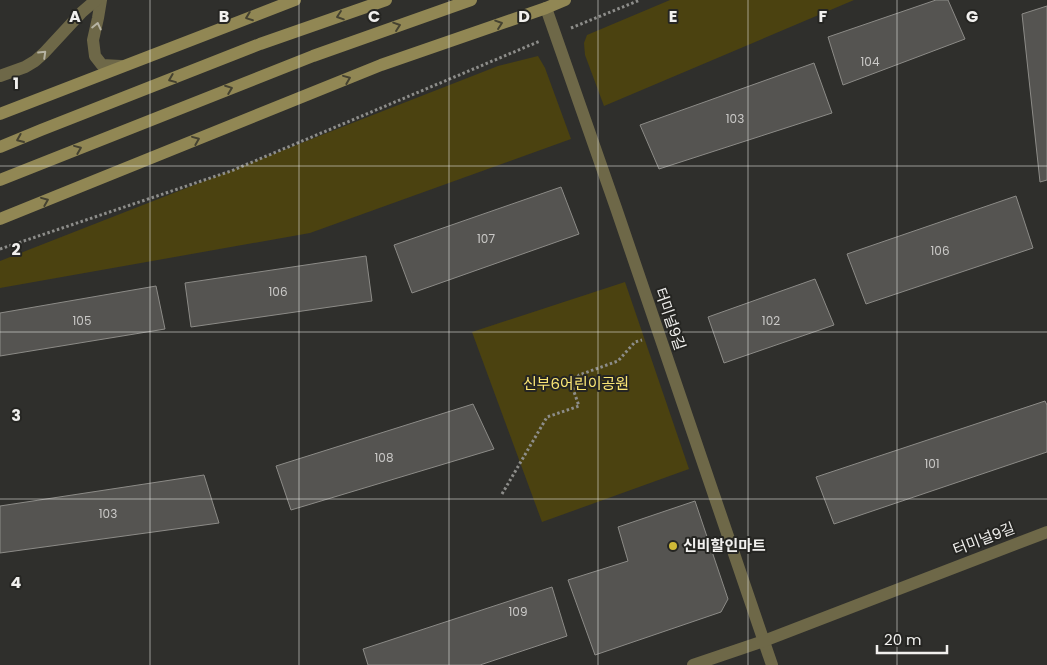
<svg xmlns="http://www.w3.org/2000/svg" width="1047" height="665" font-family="Poppins,'Noto Sans KR',sans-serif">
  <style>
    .green { fill: #4b4210 }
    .building { fill: #555451; stroke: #8c8b87 }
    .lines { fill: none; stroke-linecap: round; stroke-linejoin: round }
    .path { stroke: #8d8d8a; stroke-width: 3; stroke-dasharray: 2.5 2.5; stroke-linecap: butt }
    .street { stroke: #6e6848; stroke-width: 12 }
    .secondary { stroke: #918754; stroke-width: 12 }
    .oneway { stroke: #454231 }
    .oneway2 { stroke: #b6b3a3 }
    .grid { fill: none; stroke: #f1f0ee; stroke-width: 1; stroke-opacity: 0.55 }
    .poi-dot { fill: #ceb837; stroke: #252522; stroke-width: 2 }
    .labels { text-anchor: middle; stroke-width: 4; stroke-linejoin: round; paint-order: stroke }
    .number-label { font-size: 12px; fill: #cac9c7 }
    .street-label { font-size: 15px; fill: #f1f0ee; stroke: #252522 }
    .park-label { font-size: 15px; fill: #fbe675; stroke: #252522 }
    .poi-label { font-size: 15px; font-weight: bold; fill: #f1f0ee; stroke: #252522; text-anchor: start }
    .grid-label { font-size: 16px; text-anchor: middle; font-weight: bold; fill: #f1f0ee; stroke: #252522; stroke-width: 4; stroke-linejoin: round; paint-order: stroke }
  </style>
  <rect width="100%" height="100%" fill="#2f2f2c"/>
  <g class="green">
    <polygon points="670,0 854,0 604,106 585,55 584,43 587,35"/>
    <polygon points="538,56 545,68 571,139 310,233 0,288 0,261 498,66"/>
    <polygon points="625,282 689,469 542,522 472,332"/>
  </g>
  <g class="building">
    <polygon points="936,0 948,0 965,39 843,85 828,37"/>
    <polygon points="1047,6 1047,180 1040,182 1022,14"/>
    <polygon points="814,63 832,113 659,169 640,125"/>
    <polygon points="561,187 579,234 412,293 394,245"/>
    <polygon points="1016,196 1033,248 866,304 847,254"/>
    <polygon points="366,256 372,301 191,327 185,283"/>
    <polygon points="815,279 834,325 724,363 708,317"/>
    <polygon points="156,286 165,329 0,356 0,313"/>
    <polygon points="1045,401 1047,405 1047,452 834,524 816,477"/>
    <polygon points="473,404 494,449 291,510 276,466"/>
    <polygon points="204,475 219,523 0,553 0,506"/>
    <polygon points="695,501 728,599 721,612 595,655 568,580 628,561 618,527"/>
    <polygon points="552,587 567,636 480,665 368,665 363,649"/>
  </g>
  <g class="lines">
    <g class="path">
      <polyline points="571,28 640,0"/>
      <polyline points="0,249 231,171 540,41"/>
      <polyline points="502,494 547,417 579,406 572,386 579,375 618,361 635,342 642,340"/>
    </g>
    <g class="street">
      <polyline points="101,0 98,18 93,40 95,56 102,65 121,66"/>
      <polyline points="546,8 616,208 772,665"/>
      <polyline points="0,76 25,67 35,61 44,53 82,12 96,0"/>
      <polyline points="693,665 764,641 1047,532"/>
    </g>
    <g class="secondary">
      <polyline points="0,114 295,0"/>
      <polyline points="0,147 41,130 260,44 386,0"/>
      <polyline points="0,180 313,56 471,0"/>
      <polyline points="0,219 381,65 546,8 565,0"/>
    </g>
  </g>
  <defs><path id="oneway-chevron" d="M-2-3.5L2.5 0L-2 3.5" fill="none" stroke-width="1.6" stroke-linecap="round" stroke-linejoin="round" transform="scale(1.25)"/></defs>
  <g class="oneway">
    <use href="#oneway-chevron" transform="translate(340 16) rotate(161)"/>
    <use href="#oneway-chevron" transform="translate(249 17) rotate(159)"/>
    <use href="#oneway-chevron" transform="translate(499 24) rotate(-19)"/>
    <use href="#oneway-chevron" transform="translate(397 26) rotate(-19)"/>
    <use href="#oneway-chevron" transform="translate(172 79) rotate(158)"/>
    <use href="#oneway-chevron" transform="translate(347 79) rotate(-22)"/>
    <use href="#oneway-chevron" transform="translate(229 89) rotate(-21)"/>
    <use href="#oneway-chevron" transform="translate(20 139) rotate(157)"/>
    <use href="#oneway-chevron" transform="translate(196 140) rotate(-22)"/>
    <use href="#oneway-chevron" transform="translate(78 149) rotate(-22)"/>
    <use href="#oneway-chevron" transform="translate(45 201) rotate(-22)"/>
  </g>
  <g class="oneway2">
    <use href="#oneway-chevron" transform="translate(97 26) rotate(-77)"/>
    <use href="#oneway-chevron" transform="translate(43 54) rotate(-44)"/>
  </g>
  <path class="grid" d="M150,0V665M299,0V665M449,0V665M598,0V665M748,0V665M897,0V665M0,166H1047M0,332H1047M0,499H1047"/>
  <circle class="poi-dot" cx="673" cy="546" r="5"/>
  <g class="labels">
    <g class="number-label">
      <text x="870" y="66">104</text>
      <text x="735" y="123">103</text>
      <text x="486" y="243">107</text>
      <text x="940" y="255">106</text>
      <text x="278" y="296">106</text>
      <text x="82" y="325">105</text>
      <text x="771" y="325">102</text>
      <text x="384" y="462">108</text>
      <text x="932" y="468">101</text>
      <text x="108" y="518">103</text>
      <text x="518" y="616">109</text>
    </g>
    <g class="street-label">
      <text transform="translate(670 319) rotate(71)" y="5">터미널9길</text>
      <text transform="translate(984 539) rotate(-21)" y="5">터미널9길</text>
    </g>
    <g class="park-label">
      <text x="576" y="389">신부6어린이공원</text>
    </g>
    <g class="poi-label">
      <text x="683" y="551">신비할인마트</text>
    </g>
  </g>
  <g class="grid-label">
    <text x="75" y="22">A</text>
    <text x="224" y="22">B</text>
    <text x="374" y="22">C</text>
    <text x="524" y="22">D</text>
    <text x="673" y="22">E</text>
    <text x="823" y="22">F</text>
    <text x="972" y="22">G</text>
    <text x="16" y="89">1</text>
    <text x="16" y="255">2</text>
    <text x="16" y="421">3</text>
    <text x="16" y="588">4</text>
  </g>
  <path d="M877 645v8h70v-8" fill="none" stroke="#f1f0ee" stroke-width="2.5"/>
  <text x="884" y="645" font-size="15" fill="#f1f0ee" stroke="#252522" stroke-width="4" paint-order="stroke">20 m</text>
</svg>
